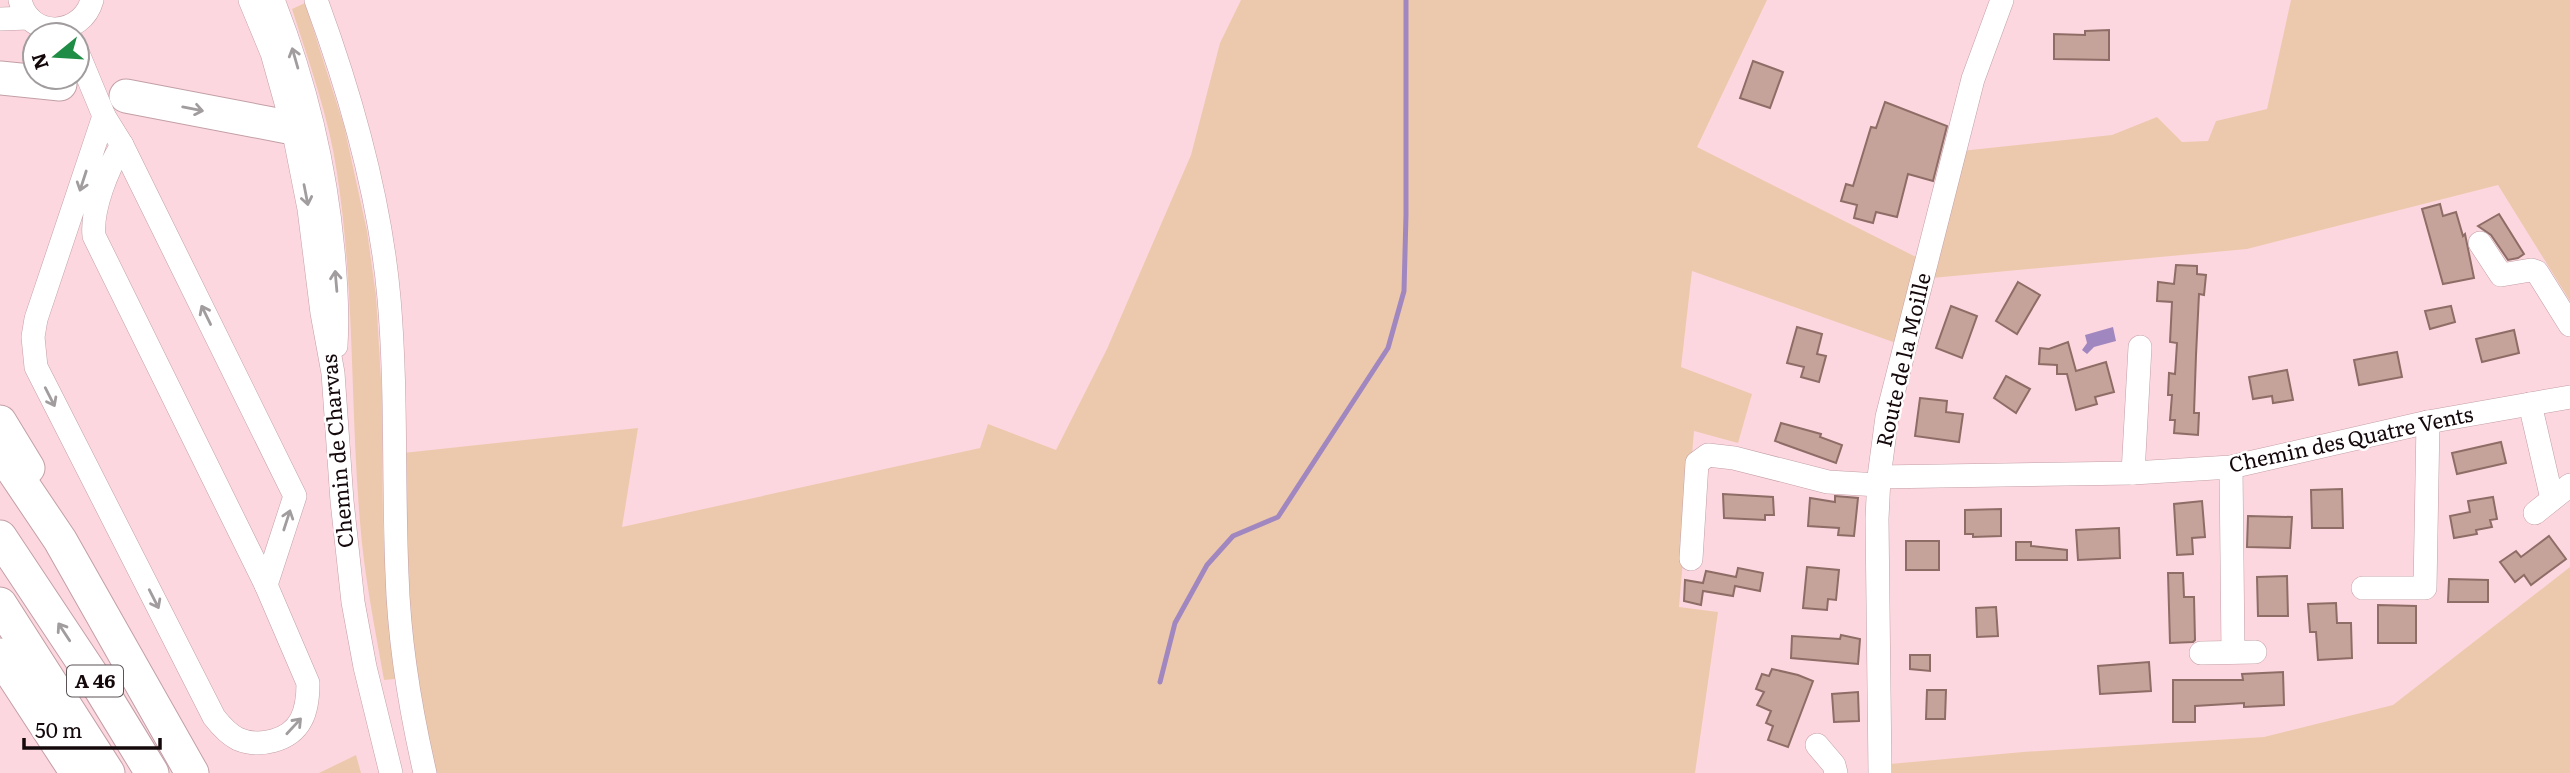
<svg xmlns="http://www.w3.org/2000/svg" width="2570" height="773" font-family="Literata,serif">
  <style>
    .green { fill: #ecc9ad }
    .water { fill: #a187c0 }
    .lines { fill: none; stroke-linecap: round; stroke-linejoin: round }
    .stream { stroke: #a187c0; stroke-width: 5 }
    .building { fill: #c5a29a; stroke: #8e6d66; stroke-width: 2 }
    .minor-casing { stroke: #c29fa6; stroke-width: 24 }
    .highway-casing { stroke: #c29fa6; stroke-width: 35 }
    .minor { stroke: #fff; stroke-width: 23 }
    .highway { stroke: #fff; stroke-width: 33 }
    .oneway { stroke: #a19c9d }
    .labels { text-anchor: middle; stroke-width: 5; stroke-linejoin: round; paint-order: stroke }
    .shield { fill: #fff; stroke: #5a5254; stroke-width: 2 }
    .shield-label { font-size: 19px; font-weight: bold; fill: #14080b }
    .street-label { font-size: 21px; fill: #14080b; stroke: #fff }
  </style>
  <rect width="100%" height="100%" fill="#fdd7df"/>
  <g class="green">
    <polygon points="1241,0 1767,0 1697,147 1916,257 1896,343 1692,271 1681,367 1752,394 1738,443 1694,431 1679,607 1718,612 1695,773 434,773 427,742 409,619 403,453 638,428 622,527 980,448 988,424 1056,450 1107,349 1191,155 1220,43"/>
    <polygon points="2291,0 2570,0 2570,301 2498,185 2247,249 1932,278 1961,151 2112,135 2157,117 2182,142 2208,141 2216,121 2267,109"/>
    <path d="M305,3L344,126L367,231L376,296L382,397L383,530L395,679L384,680C375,628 364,575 360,522C350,406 355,289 337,173C329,117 309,63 292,9Z"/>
    <polygon points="2570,567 2570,773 1890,773 1890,764 2023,752 2264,737 2393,705"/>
    <polygon points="356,755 361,773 319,773"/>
  </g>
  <polygon class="water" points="2113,327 2116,341 2094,347 2087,354 2082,350 2087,343 2085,335"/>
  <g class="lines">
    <polyline class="stream" points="1160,682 1175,623 1207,565 1233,536 1278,517 1388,348 1404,291 1406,215 1406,0"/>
  </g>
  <g class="building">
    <polygon points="2109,30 2109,60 2054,59 2054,34 2085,35 2085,31"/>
    <polygon points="1753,61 1783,72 1770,108 1740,98"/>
    <polygon points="1885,102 1947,126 1933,181 1908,174 1897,217 1876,212 1873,223 1854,218 1857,205 1841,201 1846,184 1853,186 1871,127 1876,128"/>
    <polygon points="2440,204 2443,216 2456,212 2463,236 2465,234 2474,278 2443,284 2422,209"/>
    <polygon points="2499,214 2524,254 2518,258 2508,260 2491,235 2478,226"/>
    <polygon points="2176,265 2197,266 2197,274 2206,275 2204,295 2199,294 2196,355 2194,413 2199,413 2198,435 2174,433 2175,420 2170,420 2172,395 2168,395 2169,373 2175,374 2177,343 2170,342 2172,302 2157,301 2158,282 2174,284"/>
    <polygon points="2018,282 2040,295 2017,334 1996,321"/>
    <polygon points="1951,306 1977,316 1962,358 1936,348"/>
    <polygon points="2451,306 2455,322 2430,329 2425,311"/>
    <polygon points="1797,327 1822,334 1817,354 1826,356 1819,382 1801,377 1804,367 1787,363"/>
    <polygon points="2514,330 2519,353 2482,362 2476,339"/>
    <polygon points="2068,342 2076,371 2106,362 2114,392 2095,397 2097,404 2076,410 2067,374 2057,374 2057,365 2039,364 2040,348 2049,349"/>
    <polygon points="2397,352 2402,377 2359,385 2354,360"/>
    <polygon points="2287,370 2293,400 2273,403 2272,396 2253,399 2249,377"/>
    <polygon points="2006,376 2030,389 2016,413 1994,398"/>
    <polygon points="1920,398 1947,401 1946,412 1963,414 1959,442 1915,436"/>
    <polygon points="1781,423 1821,434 1820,437 1842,445 1836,463 1775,441"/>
    <polygon points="2501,442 2506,463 2457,474 2452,453"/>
    <polygon points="2342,489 2343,528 2312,528 2311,490"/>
    <polygon points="1723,494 1773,497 1774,515 1765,515 1765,520 1724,518"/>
    <polygon points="1835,496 1858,498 1854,536 1838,535 1839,528 1808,526 1810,498 1835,502"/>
    <polygon points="2493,497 2497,519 2490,520 2492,527 2476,530 2477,534 2454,538 2450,516 2470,512 2468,501"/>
    <polygon points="2202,501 2205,537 2192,538 2193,554 2177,555 2174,504"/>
    <polygon points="2001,509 2001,536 1973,537 1973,534 1965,534 1965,510"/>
    <polygon points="2248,516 2292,517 2290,548 2247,547"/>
    <polygon points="2119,528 2120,558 2078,560 2076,530"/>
    <polygon points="2549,536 2566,559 2531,585 2524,575 2515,582 2500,562 2516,551 2521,557"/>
    <rect x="1906" y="541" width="33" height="29"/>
    <polygon points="2016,542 2031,542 2031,546 2067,550 2067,560 2016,560"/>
    <polygon points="1807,567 1839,570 1836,600 1828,599 1827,610 1803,608"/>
    <polygon points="1738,568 1763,573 1760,591 1735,586 1733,596 1703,591 1701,605 1684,601 1685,580 1703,583 1706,571 1736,577"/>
    <polygon points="2168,573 2183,573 2184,597 2194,597 2195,640 2193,642 2170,643"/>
    <polygon points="2287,576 2288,616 2258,616 2257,577"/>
    <polygon points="2449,579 2488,580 2488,602 2448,602"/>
    <polygon points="2336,603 2337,623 2351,623 2352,658 2318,660 2316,632 2310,632 2308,604"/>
    <polygon points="2378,605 2416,606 2416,643 2378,643"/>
    <polygon points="1996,607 1998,636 1977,637 1976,608"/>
    <polygon points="1841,635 1860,639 1858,664 1791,658 1792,636 1840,639"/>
    <polygon points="1910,655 1930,655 1930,671 1910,669"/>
    <polygon points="2149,662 2151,691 2100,694 2098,666"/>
    <polygon points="1772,669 1798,675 1813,681 1788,747 1768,740 1773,726 1766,723 1771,711 1757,705 1764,692 1756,689 1762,674 1769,676"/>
    <polygon points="2283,672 2284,705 2244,707 2244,703 2195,706 2195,722 2173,722 2173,680 2243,680 2242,674"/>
    <polygon points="1927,690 1946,690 1945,719 1926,719"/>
    <polygon points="1858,692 1859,721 1834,722 1832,694"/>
  </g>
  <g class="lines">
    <g class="minor-casing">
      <g id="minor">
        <path d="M20,0C29,40 82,37 92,0"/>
        <polyline points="250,0 272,53 293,128 309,209 322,313 333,373 342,501 353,602 365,667 391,773"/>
        <path d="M273,0C305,81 325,163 333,250C336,282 338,313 336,346"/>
        <path d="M316,0C351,95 380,197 389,298C397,390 393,482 397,574C399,640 410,708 425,773"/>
        <polyline points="0,19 29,18"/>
        <polyline points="77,51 104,116 122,145 295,496 266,585"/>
        <path d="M104,116L36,319L33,337L36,367L214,717C221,726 228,734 238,739C259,748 290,741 301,720C307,709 308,695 308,683L266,585L94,236C91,209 108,168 122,145"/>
        <polyline points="2480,243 2501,275 2531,270 2537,272 2570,325"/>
        <polyline points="2530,404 2552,499"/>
        <polyline points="2231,467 2233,652"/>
        <polyline points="2133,473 2140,347"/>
        <polyline points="1879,477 2133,473 2231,467 2428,422 2570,397"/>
        <polyline points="2535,513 2570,485"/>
        <polyline points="1691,559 1697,463 1708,455 1734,458 1828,482 1879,485"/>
        <polyline points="2363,588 2425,588 2428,422"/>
        <polyline points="2201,653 2255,652"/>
        <polyline points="1817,745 1834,765 1836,773"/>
        <polyline points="1880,773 1877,519 1879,477 1887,417 1973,79 2002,0"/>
      </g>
    </g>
    <g class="highway-casing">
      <g id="highway">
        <polyline points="0,78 60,84"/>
        <polyline points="126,96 293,128"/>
        <polyline points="0,422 28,468"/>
        <polyline points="0,451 60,540 192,773"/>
        <polyline points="0,537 97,683 152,773"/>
        <polyline points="0,604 108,773"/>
        <polyline points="0,655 77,773"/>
      </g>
    </g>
    <use href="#minor" class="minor"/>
    <use href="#highway" class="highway"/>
  </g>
  <defs><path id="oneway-shaft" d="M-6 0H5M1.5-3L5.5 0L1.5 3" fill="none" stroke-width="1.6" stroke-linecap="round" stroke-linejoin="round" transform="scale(1.75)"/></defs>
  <g class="oneway">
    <use href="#oneway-shaft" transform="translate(295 58) rotate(-106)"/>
    <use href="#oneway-shaft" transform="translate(193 109) rotate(11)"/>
    <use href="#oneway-shaft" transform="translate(83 181) rotate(108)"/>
    <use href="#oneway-shaft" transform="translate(306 195) rotate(79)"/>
    <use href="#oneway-shaft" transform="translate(336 281) rotate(-95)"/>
    <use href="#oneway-shaft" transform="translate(206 315) rotate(-116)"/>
    <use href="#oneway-shaft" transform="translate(50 397) rotate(63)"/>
    <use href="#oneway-shaft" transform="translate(287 520) rotate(-72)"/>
    <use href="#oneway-shaft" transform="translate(154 599) rotate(63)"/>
    <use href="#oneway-shaft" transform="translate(64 632) rotate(-123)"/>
    <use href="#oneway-shaft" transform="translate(294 726) rotate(-47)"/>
  </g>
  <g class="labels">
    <rect class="shield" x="67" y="665.5" width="56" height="31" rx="5"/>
    <g class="shield-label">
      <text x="95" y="688">A 46</text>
    </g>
    <g class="street-label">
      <text transform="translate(1904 360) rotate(-77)" y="7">Route de la Moille</text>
      <text transform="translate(2351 440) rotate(-12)" y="7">Chemin des Quatre Vents</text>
      <text transform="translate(338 451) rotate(-95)" y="7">Chemin de Charvas</text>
    </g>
  </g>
  <g transform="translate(56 56) rotate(252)"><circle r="33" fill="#ffffff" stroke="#a19c9d" stroke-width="2"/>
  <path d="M0-5L12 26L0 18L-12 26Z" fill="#1f8d45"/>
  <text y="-10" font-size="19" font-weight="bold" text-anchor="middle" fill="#14080b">N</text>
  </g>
  <path d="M24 738v10h136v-10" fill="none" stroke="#14080b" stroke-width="3.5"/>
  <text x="35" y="738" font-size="21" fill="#14080b" stroke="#ffffff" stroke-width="5" paint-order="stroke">50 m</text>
</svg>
